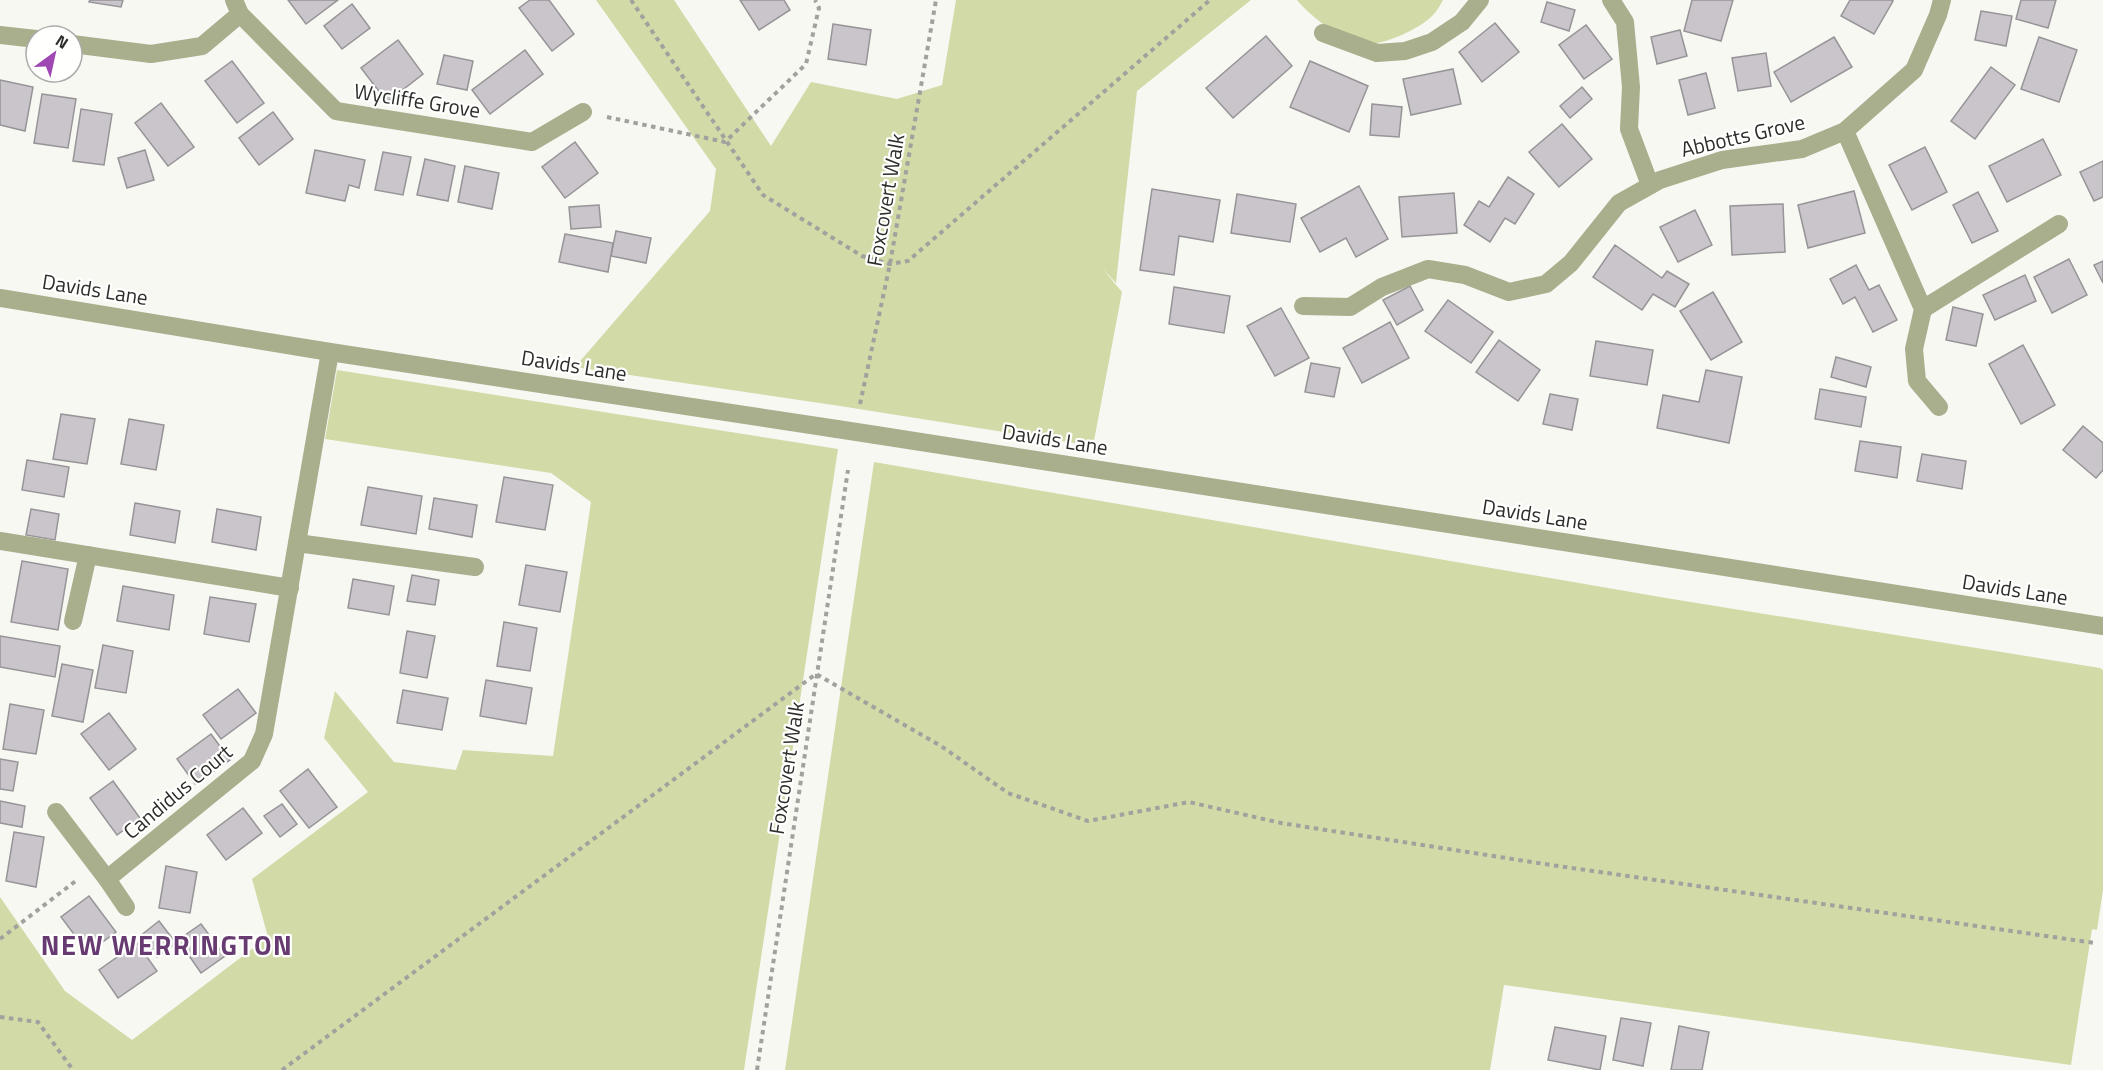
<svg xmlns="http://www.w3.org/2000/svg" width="2103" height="1070" font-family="'Titillium Web',sans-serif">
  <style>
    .green { fill: #d2daa8 }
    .building { fill: #c9c5ca; stroke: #979498; stroke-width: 1.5 }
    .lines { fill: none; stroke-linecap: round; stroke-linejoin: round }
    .path { stroke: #a1a19d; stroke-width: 4; stroke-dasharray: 4.5 4.5; stroke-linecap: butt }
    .minor { stroke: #a9ae8d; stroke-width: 18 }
    .minor-bridge { stroke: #a9ae8d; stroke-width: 18 }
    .labels { text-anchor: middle; stroke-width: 4.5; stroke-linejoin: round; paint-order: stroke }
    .street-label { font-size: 21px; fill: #2d2d2b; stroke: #fffffe }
    .district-label { font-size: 27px; font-weight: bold; letter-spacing: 1.5px; fill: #673b71; stroke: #fffffe }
  </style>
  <rect width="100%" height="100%" fill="#f7f8f2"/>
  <g class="green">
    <polygon points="596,0 674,0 771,146 811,82 897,99 942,85 956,0 1251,0 1137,91 1116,283 1102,268 1122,292 1093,446 840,406 575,367 710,211 716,169"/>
    <path d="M1297,0H1443C1440,5 1437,11 1433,15C1420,29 1385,44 1366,45C1346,45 1309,15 1297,0Z"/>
    <polygon points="337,370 838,449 744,1070 0,1070 0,897 65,991 132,1040 268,937 252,879 368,792 324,738 335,691 394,762 456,770 463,750 553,756 591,502 551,473 325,439"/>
    <polygon points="874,462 1666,598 2100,668 2103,670 2103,890 2097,930 2092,929 2071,1065 1504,985 1490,1070 785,1070"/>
  </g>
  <g class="building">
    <polygon points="90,0 123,0 121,7 89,2"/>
    <polygon points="288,0 338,0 306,24"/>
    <polygon points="530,0 549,0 574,34 552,51 519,8"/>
    <polygon points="740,0 784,0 790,10 759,30"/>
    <polygon points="1692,0 1733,0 1721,41 1684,31"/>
    <polygon points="1850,0 1891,0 1893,1 1874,34 1841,16"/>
    <polygon points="2021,0 2056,0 2048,28 2016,19"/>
    <polygon points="1547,2 1575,10 1569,31 1541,22"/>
    <polygon points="352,4 370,28 342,49 324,26"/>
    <polygon points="1981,11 2012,16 2006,46 1975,40"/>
    <polygon points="1495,23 1519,52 1482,82 1459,52"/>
    <polygon points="833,24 871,30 866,65 828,59"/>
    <polygon points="1586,25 1612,59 1584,79 1559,45"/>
    <polygon points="1680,30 1687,56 1657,64 1651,37"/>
    <polygon points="1266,36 1292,66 1233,118 1206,88"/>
    <polygon points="1834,37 1852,67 1791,102 1774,72"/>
    <polygon points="2039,37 2077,50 2059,102 2021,89"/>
    <polygon points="398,40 423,74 387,102 361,68"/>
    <polygon points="525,50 543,74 490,114 472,90"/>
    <polygon points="1766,53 1771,86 1738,91 1732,58"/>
    <polygon points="444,55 473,61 467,90 437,84"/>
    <polygon points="232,61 264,103 237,123 205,81"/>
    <polygon points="1310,61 1368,86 1349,132 1290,107"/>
    <polygon points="1991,67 2015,85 1975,139 1951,121"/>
    <polygon points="1453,69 1461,104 1411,115 1403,79"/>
    <polygon points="1706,73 1715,108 1688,115 1679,80"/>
    <polygon points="0,80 33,87 25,131 0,125"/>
    <polygon points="1582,87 1592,99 1570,118 1560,106"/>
    <polygon points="42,94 76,99 68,148 34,143"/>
    <polygon points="161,103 194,147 168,166 135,123"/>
    <polygon points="1372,104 1402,107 1399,137 1370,135"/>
    <polygon points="81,109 112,114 104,165 73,161"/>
    <polygon points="273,112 293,139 259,165 239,138"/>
    <polygon points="1562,124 1592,159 1559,187 1529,152"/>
    <polygon points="2043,139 2061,175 2007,202 1989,166"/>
    <polygon points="575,142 598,173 565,198 542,167"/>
    <polygon points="1925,147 1947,192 1912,210 1889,165"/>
    <polygon points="145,150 154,180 127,188 118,158"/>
    <polygon points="315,150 365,160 359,188 349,185 345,201 306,193"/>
    <polygon points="383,152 411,157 403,195 375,190"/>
    <polygon points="425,159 455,166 448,201 417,195"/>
    <polygon points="2103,161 2103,197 2094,201 2080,172"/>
    <polygon points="465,166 499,173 492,209 458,202"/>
    <polygon points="1508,177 1534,194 1515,224 1505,218 1490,242 1464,225 1479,201 1489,207"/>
    <polygon points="1359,186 1388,239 1356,257 1346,238 1320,252 1301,218"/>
    <polygon points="1152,189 1220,200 1213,242 1179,236 1174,275 1140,270"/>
    <polygon points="1854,191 1865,233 1808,248 1798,205"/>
    <polygon points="1978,192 1998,231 1972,243 1953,205"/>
    <polygon points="1454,193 1457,233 1402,237 1399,197"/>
    <polygon points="1237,194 1296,204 1290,242 1231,233"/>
    <polygon points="1783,204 1785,252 1732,255 1730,206"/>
    <polygon points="599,205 601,227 571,229 569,207"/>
    <polygon points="1695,210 1712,245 1678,262 1660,227"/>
    <polygon points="616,231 651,238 646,263 611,256"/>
    <polygon points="565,234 613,243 608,272 559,262"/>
    <polygon points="1615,245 1662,278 1667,271 1689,284 1675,307 1653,294 1642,310 1593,277"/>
    <polygon points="2069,259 2087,295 2052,313 2034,277"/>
    <polygon points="2103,261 2103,283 2094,265"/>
    <polygon points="1856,265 1869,290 1879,285 1897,320 1873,332 1855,297 1843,304 1830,279"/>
    <polygon points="2025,275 2036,301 1995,320 1983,295"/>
    <polygon points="1410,286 1423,310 1397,325 1383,300"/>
    <polygon points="1174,287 1230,296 1224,333 1169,324"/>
    <polygon points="1713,292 1742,342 1711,360 1680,311"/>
    <polygon points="1448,300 1493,332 1471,363 1425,331"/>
    <polygon points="1953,307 1983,314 1976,346 1946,340"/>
    <polygon points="1281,308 1309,358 1275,376 1247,326"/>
    <polygon points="1390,322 1409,358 1362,383 1343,348"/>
    <polygon points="1499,340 1540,370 1518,401 1476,372"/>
    <polygon points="1596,341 1653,350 1647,385 1590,376"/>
    <polygon points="2023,345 2055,405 2021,424 1989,364"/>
    <polygon points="1836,357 1871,367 1866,387 1831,377"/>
    <polygon points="1311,363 1340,368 1334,397 1305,392"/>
    <polygon points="1706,370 1742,377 1729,443 1657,428 1663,395 1699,402"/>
    <polygon points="1820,389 1866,397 1861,427 1815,419"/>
    <polygon points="1550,394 1578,399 1572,430 1543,424"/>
    <polygon points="61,414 95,419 87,464 53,459"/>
    <polygon points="129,419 164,425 156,470 121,464"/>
    <polygon points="2083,426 2103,443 2103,470 2096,478 2063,450"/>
    <polygon points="1860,441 1901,447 1897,478 1855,471"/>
    <polygon points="1922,454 1966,461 1962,489 1917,481"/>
    <polygon points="27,460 69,467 64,497 22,490"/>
    <polygon points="504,477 553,485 545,530 496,522"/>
    <polygon points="368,487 422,496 416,534 361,525"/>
    <polygon points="434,498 477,505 472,537 429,529"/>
    <polygon points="135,503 180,511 175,543 130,535"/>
    <polygon points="31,509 59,514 55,540 26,535"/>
    <polygon points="217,509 261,517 256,550 212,542"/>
    <polygon points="22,561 68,569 58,630 11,622"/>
    <polygon points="526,565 567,572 560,612 519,605"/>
    <polygon points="412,575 439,580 435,605 407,601"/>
    <polygon points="353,579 394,586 389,615 348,608"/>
    <polygon points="123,586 174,595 169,630 117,621"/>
    <polygon points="210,597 256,604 249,642 204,634"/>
    <polygon points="504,622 537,628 530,671 497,666"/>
    <polygon points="407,631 435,636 427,678 400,673"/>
    <polygon points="0,636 60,646 55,677 0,667"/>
    <polygon points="103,645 133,651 126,693 95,688"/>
    <polygon points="62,664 93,670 83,722 52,716"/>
    <polygon points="486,680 532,688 526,724 480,716"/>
    <polygon points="238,689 256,713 221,739 203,715"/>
    <polygon points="403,690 448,698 442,730 397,723"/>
    <polygon points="10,704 44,710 36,754 3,749"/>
    <polygon points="109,713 136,749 109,770 81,734"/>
    <polygon points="211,734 230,760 195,784 177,759"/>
    <polygon points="0,759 18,762 13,791 0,789"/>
    <polygon points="308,769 337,807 309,828 280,791"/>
    <polygon points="113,781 140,818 117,835 90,798"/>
    <polygon points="0,801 25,806 22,827 0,823"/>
    <polygon points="282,804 297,824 280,837 264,816"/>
    <polygon points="243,808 262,833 226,860 207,835"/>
    <polygon points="14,832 44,837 36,887 6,881"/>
    <polygon points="166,866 197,872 190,913 159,908"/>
    <polygon points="89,896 116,932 88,953 61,917"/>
    <polygon points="159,921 176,943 157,957 140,936"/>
    <polygon points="201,924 225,956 201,973 178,940"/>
    <polygon points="137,943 157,971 118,998 99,970"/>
    <polygon points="1621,1018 1651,1023 1643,1066 1613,1060"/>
    <polygon points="1679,1026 1709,1032 1702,1070 1671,1070"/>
    <polygon points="1555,1027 1606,1036 1600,1070 1548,1060"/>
  </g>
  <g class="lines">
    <g class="path">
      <polyline points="631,0 763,195 862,256 890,264 908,261 1210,0"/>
      <polyline points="607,117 725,142 806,64 819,8 815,0"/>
      <polyline points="860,404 890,264 936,0"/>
      <polyline points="0,939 77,880"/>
      <polyline points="0,1017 38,1022 73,1070"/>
      <polyline points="282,1070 816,674 941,746 1008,793 1088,821 1189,802 1281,823 1551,865 2095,943"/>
      <polyline points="757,1070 848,470"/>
    </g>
    <g class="minor">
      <polyline points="234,0 240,14 336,111 532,142 583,112"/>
      <polyline points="1611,0 1625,22 1631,87 1629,129 1650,185"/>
      <polyline points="1323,33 1377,53 1405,51 1432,42 1462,22 1480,0"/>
      <polyline points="0,35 36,39"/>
      <polyline points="72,44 151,54 202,46 240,14"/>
      <polyline points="1845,131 1923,309 1914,349 1917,381 1939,407"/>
      <polyline points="0,298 330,352 837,429"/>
      <polyline points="1303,306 1350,307 1382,287 1428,269 1465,275 1509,292 1546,284 1571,263 1619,203 1660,180 1722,160 1802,149 1845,131 1914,70 1938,15 1942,0"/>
      <polyline points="1923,309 2059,224"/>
      <polyline points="876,435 2103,626"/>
      <polyline points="0,541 290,588"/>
      <polyline points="297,543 475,567"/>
      <polyline points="73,621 88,555"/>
      <polyline points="56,812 107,879"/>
      <polyline points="126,907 107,879 252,761 264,734 330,352"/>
    </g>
    <polyline class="minor-bridge" points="837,429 876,435"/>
  </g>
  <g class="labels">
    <g class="street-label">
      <text transform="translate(417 101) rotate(9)" y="7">Wycliffe Grove</text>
      <text transform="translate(1743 136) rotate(-13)" y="7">Abbotts Grove</text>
      <text transform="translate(886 200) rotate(-80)" y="7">Foxcovert Walk</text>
      <text transform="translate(95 290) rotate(9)" y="7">Davids Lane</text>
      <text transform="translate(574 366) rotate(9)" y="7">Davids Lane</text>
      <text transform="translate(1055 440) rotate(9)" y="7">Davids Lane</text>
      <text transform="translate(1535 515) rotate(9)" y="7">Davids Lane</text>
      <text transform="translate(2015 590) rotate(9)" y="7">Davids Lane</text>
      <text transform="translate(787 768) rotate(-81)" y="7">Foxcovert Walk</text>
      <text transform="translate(178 792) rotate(-40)" y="7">Candidus Court</text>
    </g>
    <g class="district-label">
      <text x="167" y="955">NEW WERRINGTON</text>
    </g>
  </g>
  <g transform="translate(54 54) rotate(33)"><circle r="28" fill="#fffffe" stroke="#ababaa" stroke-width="1.5"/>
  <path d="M0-4.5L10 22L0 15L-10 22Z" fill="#9f47b3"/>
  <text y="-9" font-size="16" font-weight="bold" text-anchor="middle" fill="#2d2d2b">N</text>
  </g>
</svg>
